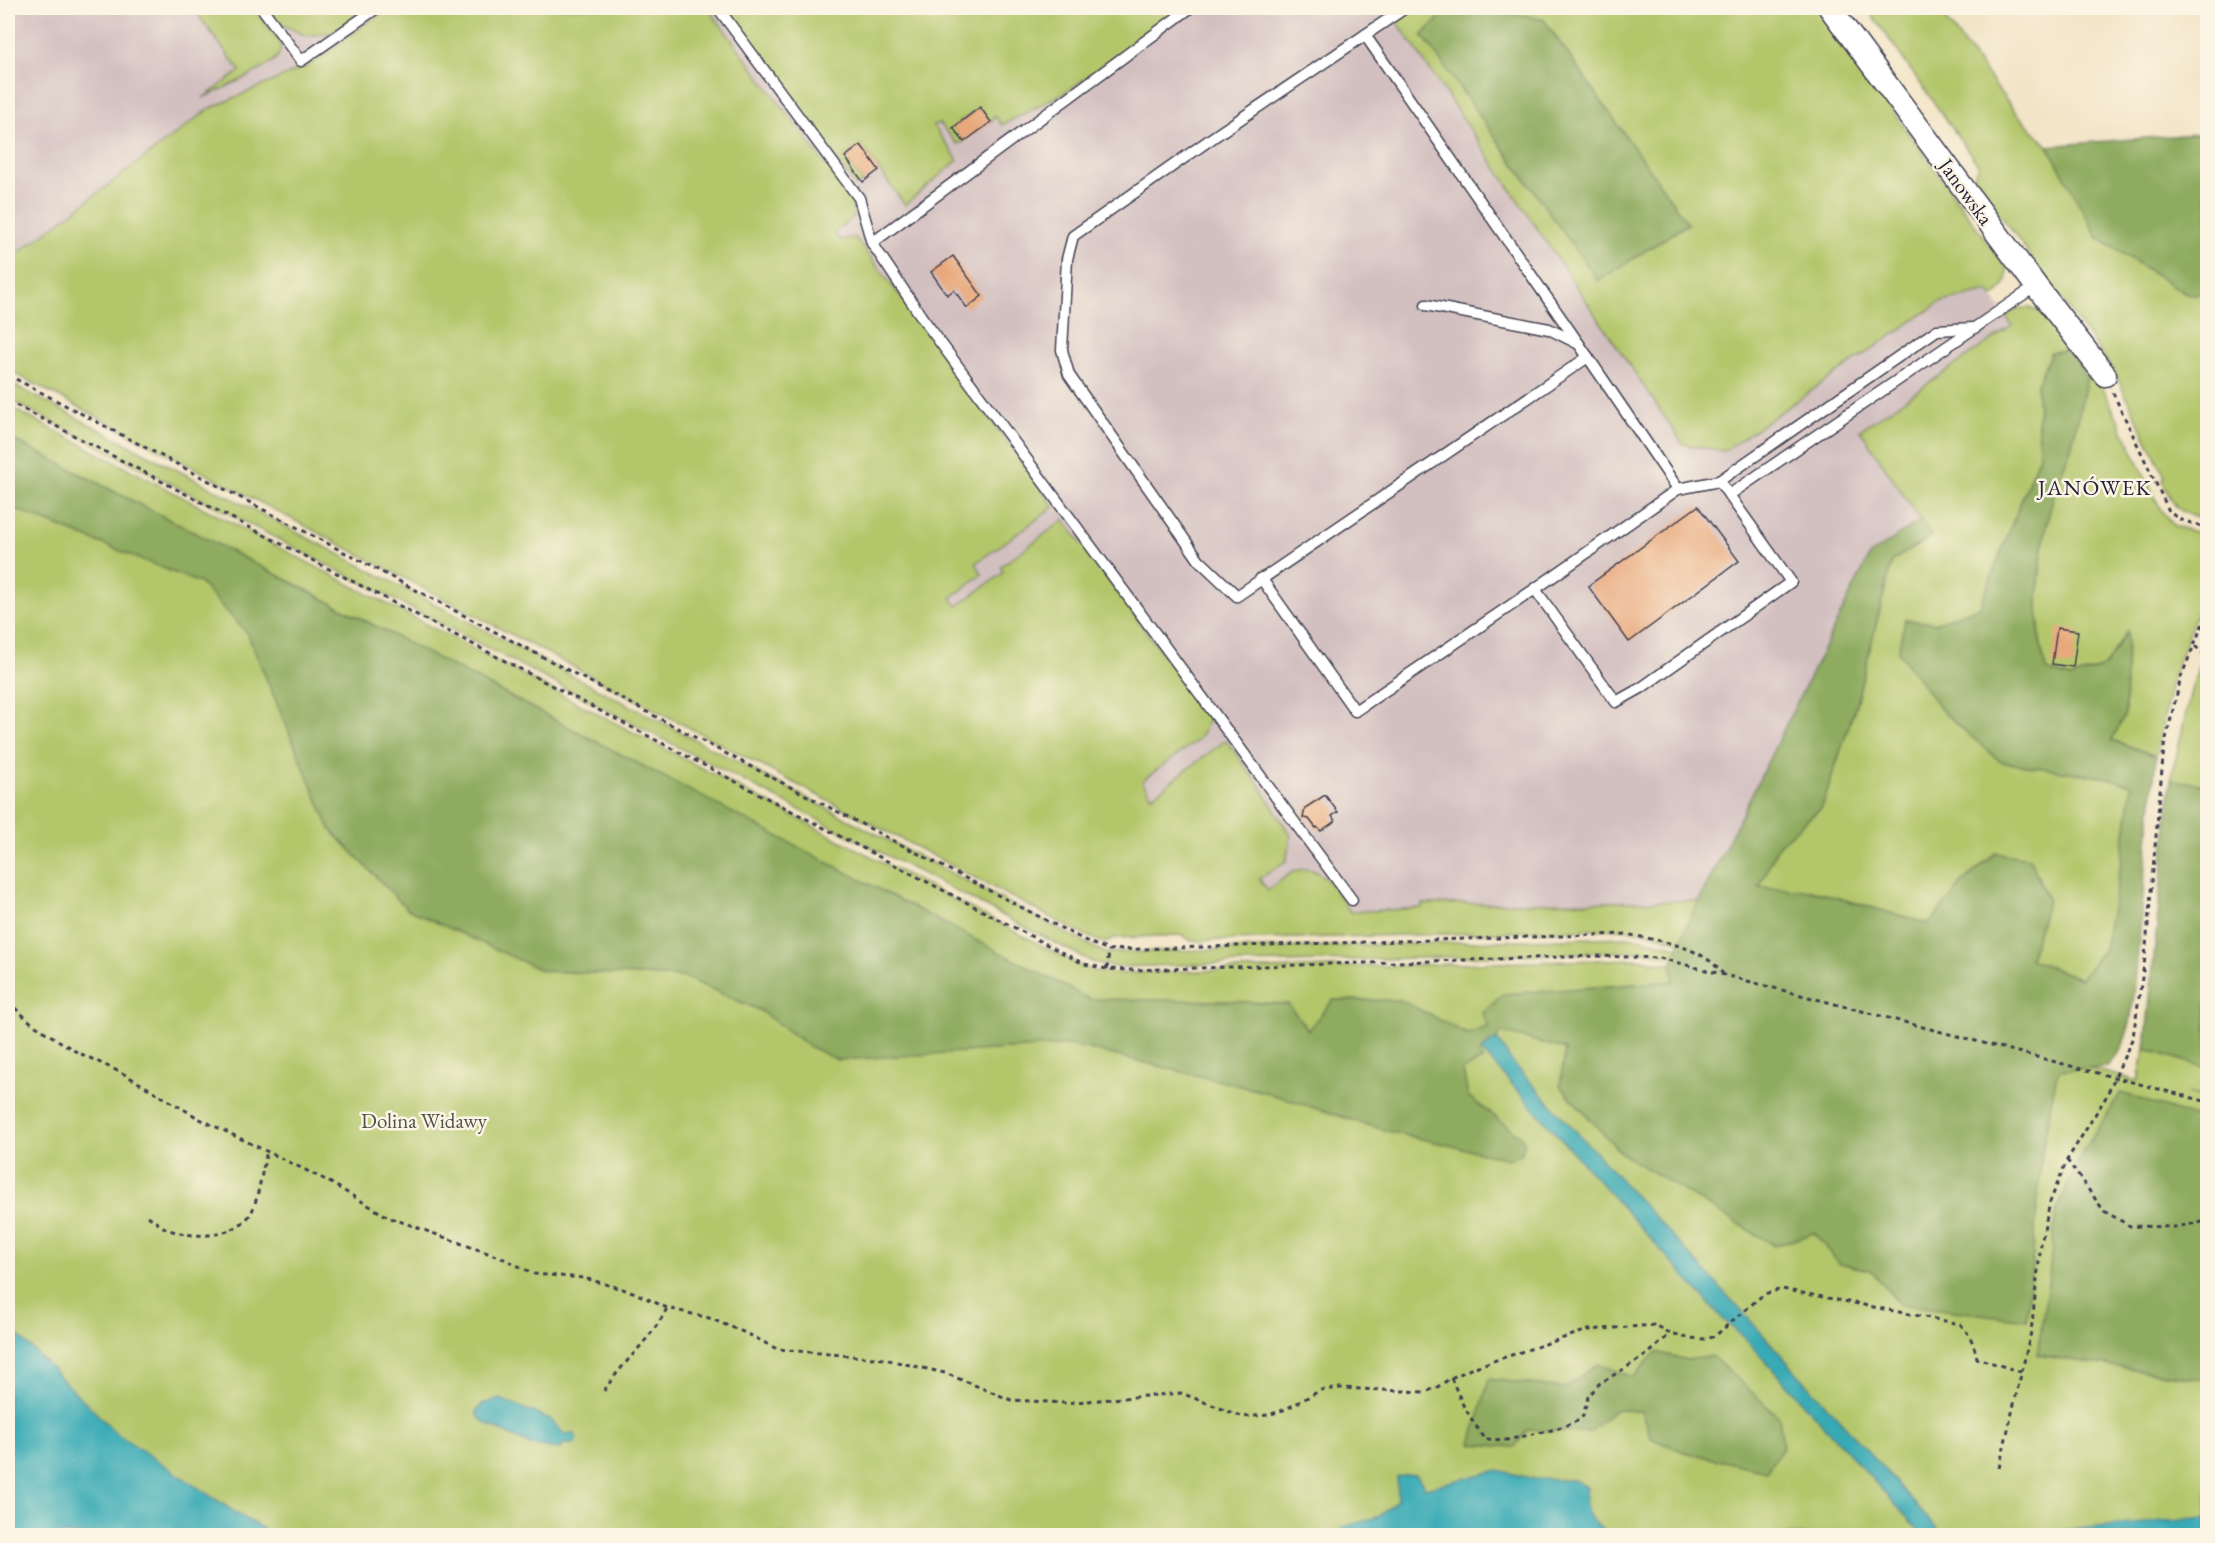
<svg xmlns="http://www.w3.org/2000/svg" width="2215" height="1543" font-family="'EB Garamond',serif">
  <style>
    .industrial { fill: #d2bfc0 }
    .green { fill: #b3c66a; stroke: #6a7452; stroke-width: 1.5 }
    .forest { fill: #8eab5e; stroke: #58664c; stroke-width: 1.5 }
    .water { fill: #39aab5; stroke: #2e6678; stroke-width: 1.5 }
    .building { fill: #e8a87c }
    .lines { fill: none; stroke-linecap: round; stroke-linejoin: round }
    .service-casing { stroke: #413f50; stroke-width: 13 }
    .minor-casing { stroke: #413f50; stroke-width: 25 }
    .path { stroke: #413f50; stroke-width: 3; stroke-dasharray: 4.5 4.5; stroke-linecap: butt }
    .service { stroke: #fff; stroke-width: 10 }
    .minor { stroke: #fff; stroke-width: 22 }
    .labels { text-anchor: middle; stroke-width: 5; stroke-linejoin: round; paint-order: stroke }
    .street-label { font-size: 21px; fill: #22223b; stroke: #fcf5e5 }
    .park-label { font-size: 21px; fill: #4e5349; stroke: #fcf5e5 }
    .neighbourhood-label { font-size: 22px; letter-spacing: 1.5px; fill: #22223b; stroke: #fcf5e5 }
  </style>
  <rect width="100%" height="100%" fill="#fcf5e5"/>
  <filter id="ink" filterUnits="userSpaceOnUse"><feTurbulence type="fractalNoise" baseFrequency=".0167" numOctaves="2"/><feDisplacementMap in="SourceGraphic" scale="12" xChannelSelector="R" yChannelSelector="G"/><feConvolveMatrix kernelMatrix="1 2 1 2 8 2 1 2 1" color-interpolation-filters="sRGB"/></filter>
  <filter id="wash" filterUnits="userSpaceOnUse"><feTurbulence type="fractalNoise" baseFrequency=".008" numOctaves="4" result="noise"/><feDisplacementMap in="SourceGraphic" scale="24" xChannelSelector="R" yChannelSelector="G"/><feGaussianBlur stdDeviation="1.35" result="paint"/><feColorMatrix in="noise" values="0 0 0 0 0 0 0 0 0 0 0 0 0 0 0 0 0 1.4 0 .05"/><feComposite in="paint" operator="in"/></filter>
  <g filter="url(#wash)">
    <rect width="100%" height="100%" fill="#f2e4c6"/>
    <polygon class="industrial" points="8,8 1388,8 1396,20 1724,451 1939,303 1988,291 2013,326 1860,430 1921,520 1870,555 1701,901 1422,904 1422,908 1094,925 8,360"/>
    <g class="green">
      <path d="M193,8H254L280,42C281,47 281,52 278,56C271,68 219,90 203,98L240,71Z"/>
      <polygon points="267,8 367,8 334,32 306,36 279,23"/>
      <path d="M388,8H708L851,198L854,216L834,233L840,240L855,237L920,322L1054,507L976,563L982,574L951,598L957,606L1003,573L1001,566L1064,520L1203,708L1209,720L1199,739L1142,781L1152,796L1226,740L1260,786L1291,836L1286,861L1259,879L1268,890C1276,885 1283,878 1291,873C1320,857 1337,893 1350,912L1422,908V904L1701,901L1681,942L1645,932L1619,929L1191,941L1183,935L1114,938L1104,943L1080,933L8,370V261L209,109L307,66Z"/>
      <polygon points="726,8 1181,8 1069,90 1002,125 995,116 991,122 980,107 953,127 964,142 957,144 939,123 933,125 958,160 905,205 861,145 845,157 863,182 856,186"/>
      <path d="M1411,8H1818L2007,269C2007,283 2005,289 1993,297L1988,291L1939,303L1724,451L1683,444L1396,20Z"/>
      <path d="M1867,8H1937L2012,108L2048,146L2098,238L2186,294L2207,293V520C2174,510 2177,511 2162,480L2165,477L2115,373L1973,177L1979,166Z"/>
      <polygon points="2018,308 2031,308 2041,313 2068,350 2051,352 2037,384 2039,455 1980,607 1935,623 1905,620 2108,778 2132,785 2120,870 2104,949 2081,979 2030,959 2048,899 2029,858 1995,853 1963,882 1930,924 1810,890 1759,887 1779,844 1822,807 1856,704 1892,561 1931,536 1860,430 2012,326 2006,316"/>
      <path d="M2094,376L2097,384H2101L2161,510L2174,526L2207,535V584L2173,676L2156,756L2112,740L2127,632L2104,667L2070,678L2046,670C2031,614 2039,553 2053,497C2058,478 2068,460 2073,440C2078,419 2082,398 2087,377Z"/>
      <polygon points="8,382 1105,953 1626,937 1638,938 1679,947 1675,957 1646,952 1622,952 1116,967 1092,962 8,399"/>
      <polygon points="8,406 1081,966 1094,971 1118,973 1638,959 1672,964 1674,981 1743,975 2138,1081 2145,1049 2207,1068 2207,1098 2187,1093 2208,1099 2207,1535 8,1535 8,440 320,597 8,437"/>
      <polygon points="2207,645 2207,785 2171,780 2192,686"/>
    </g>
    <g class="forest">
      <polygon points="1450,8 1491,8 1544,20 1688,224 1598,281 1422,35"/>
      <polygon points="2207,133 2207,293 2186,294 2098,238 2048,146"/>
      <path d="M2068,350L2087,377C2082,398 2078,419 2073,440C2068,460 2058,478 2053,497C2039,553 2031,614 2046,670L2070,678L2104,667L2127,631L2125,715L2112,740L2156,756L2134,994L2130,1023L2122,1048L2107,1067L2060,1070L2056,1078L2042,1151L2027,1320L1899,1304L1871,1270L1839,1264L1814,1233L1775,1246L1622,1154L1560,1086L1565,1049L1501,1032L1497,1039L1481,1050L1482,1060L1463,1070L1468,1096L1520,1136L1525,1143L1521,1155L1509,1159L1387,1131L1261,1091L1072,1045L838,1060L810,1047L759,1010L684,977L543,971L407,909L330,829L247,633L200,583L18,510L8,511V437L320,597L1089,999L1230,1001L1288,1004L1308,1030L1333,1000H1401L1467,1034L1488,1027L1483,1013L1503,994L1674,981L1672,964L1687,925L1870,555L1921,520L1932,536L1892,561L1856,704L1822,807L1779,844L1759,887L1810,890L1929,924L1963,882L1996,853L2029,858L2048,899L2030,959L2081,979L2104,949L2120,870L2132,785L2108,778L2001,762L1944,713L1898,652L1905,620L1935,623L1980,607L2039,455L2037,384L2051,352Z"/>
      <polygon points="2171,780 2207,785 2207,1068 2145,1049"/>
      <polygon points="2121,1093 2207,1121 2207,1380 2037,1355 2048,1284 2056,1212 2082,1153"/>
      <polygon points="1656,1352 1687,1360 1712,1356 1779,1417 1783,1447 1766,1471 1684,1452 1651,1438 1641,1411 1615,1410 1590,1432 1527,1430 1515,1447 1471,1444 1489,1379 1565,1388 1598,1364 1633,1377"/>
    </g>
    <g class="water">
      <polygon points="1497,1039 1513,1063 1737,1306 1943,1535 1923,1535 1746,1340 1723,1319 1481,1050"/>
      <polygon points="8,1325 116,1433 244,1518 274,1535 8,1535"/>
      <polygon points="500,1399 550,1419 564,1434 573,1433 577,1438 574,1444 564,1444 560,1449 531,1445 487,1424 478,1417 476,1412 482,1404"/>
      <path d="M1498,1470L1534,1479L1574,1480L1587,1487C1582,1512 1590,1522 1611,1535H1340L1343,1527L1380,1516L1398,1499L1397,1477L1416,1474L1425,1488Z"/>
      <polygon points="2207,1517 2207,1535 2012,1535"/>
    </g>
    <g id="blocks">
      <g class="building">
        <polygon points="980,107 991,122 964,142 953,128"/>
        <polygon points="861,145 879,170 863,182 845,157"/>
        <polygon points="953,256 982,296 967,308 954,290 947,295 931,272"/>
        <polygon points="1698,506 1739,561 1629,642 1588,586"/>
        <polygon points="2057,628 2078,631 2073,667 2052,664"/>
        <polygon points="1325,795 1338,812 1332,816 1335,821 1321,831 1317,827 1316,828 1309,819 1303,818 1305,808"/>
      </g>
    </g>
  </g>
  <g filter="url(#ink)">
    <use href="#blocks" fill-opacity="0" stroke="#413f50" stroke-width="1.5"/>
    <g class="lines">
      <g class="service-casing">
        <g id="service">
          <polyline points="262,8 301,61 377,8"/>
          <polyline points="718,8 859,198 872,243"/>
          <polyline points="1190,8 872,243 923,319 1352,900"/>
          <polyline points="1405,8 1365,35 1579,344"/>
          <polyline points="1365,35 1218,134 1073,236 1067,259 1062,350 1069,375 1199,560 1237,596 1588,357"/>
          <polyline points="1426,305 1549,329 1579,344 1678,489"/>
          <polyline points="1719,481 1937,330 1973,328"/>
          <polyline points="1261,578 1355,711 1535,589 1678,489 1719,481 1729,495"/>
          <polyline points="1535,589 1616,702 1641,688 1791,582 1729,495 2036,286"/>
        </g>
      </g>
      <g class="minor-casing">
        <polyline id="minor" points="1830,8 2036,286 2105,375"/>
      </g>
      <g class="path">
        <path d="M8,375L723,752L1088,942L1109,950L1626,934C1659,941 1701,945 1723,974"/>
        <polyline points="2113,393 2169,511 2178,519 2208,528"/>
        <polyline points="8,401 1084,964 1107,969 1131,970 1597,956 1660,958 2208,1102"/>
        <polyline points="2195,646 2208,658"/>
        <polyline points="1107,969 1109,950"/>
        <path d="M8,1002L34,1025L75,1051L124,1074L200,1119L326,1180L388,1217L507,1260L534,1274L584,1278L633,1292L667,1308L709,1318L748,1334L777,1349L884,1359L945,1373L1011,1400L1064,1403L1181,1393L1243,1417L1268,1415L1286,1409L1321,1390L1340,1388L1424,1392L1436,1388L1451,1378L1475,1367L1588,1330L1656,1325L1670,1334L1688,1338L1706,1339L1715,1336L1764,1294L1782,1289L1960,1324C1970,1334 1974,1344 1977,1358L2021,1372"/>
        <polyline points="2067,1160 2104,1211 2130,1226 2175,1227 2208,1221"/>
        <path d="M148,1216C154,1220 160,1226 167,1229C192,1239 232,1239 250,1215C258,1203 262,1168 267,1152"/>
        <polyline points="1451,1378 1463,1405 1484,1439 1507,1440 1556,1429 1577,1421 1583,1416 1588,1397 1599,1384 1648,1354 1670,1334"/>
        <path d="M604,1391C623,1361 652,1339 667,1308"/>
        <polyline points="1999,1468 2031,1332 2041,1244 2050,1202 2067,1160 2106,1097 2133,1037 2145,958 2164,747 2181,677 2208,611"/>
      </g>
      <use href="#service" class="service"/>
      <use href="#minor" class="minor"/>
    </g>
  </g>
  <g class="labels">
    <g class="street-label">
      <text transform="translate(1966 192) rotate(54)" y="7">Janowska</text>
    </g>
    <g class="park-label">
      <text x="424" y="1128">Dolina Widawy</text>
    </g>
    <g class="neighbourhood-label">
      <text x="2095" y="495">JANÓWEK</text>
    </g>
  </g>
  <rect width="2215" height="1543" fill="none" stroke="#fcf5e5" stroke-width="30"/>
</svg>
